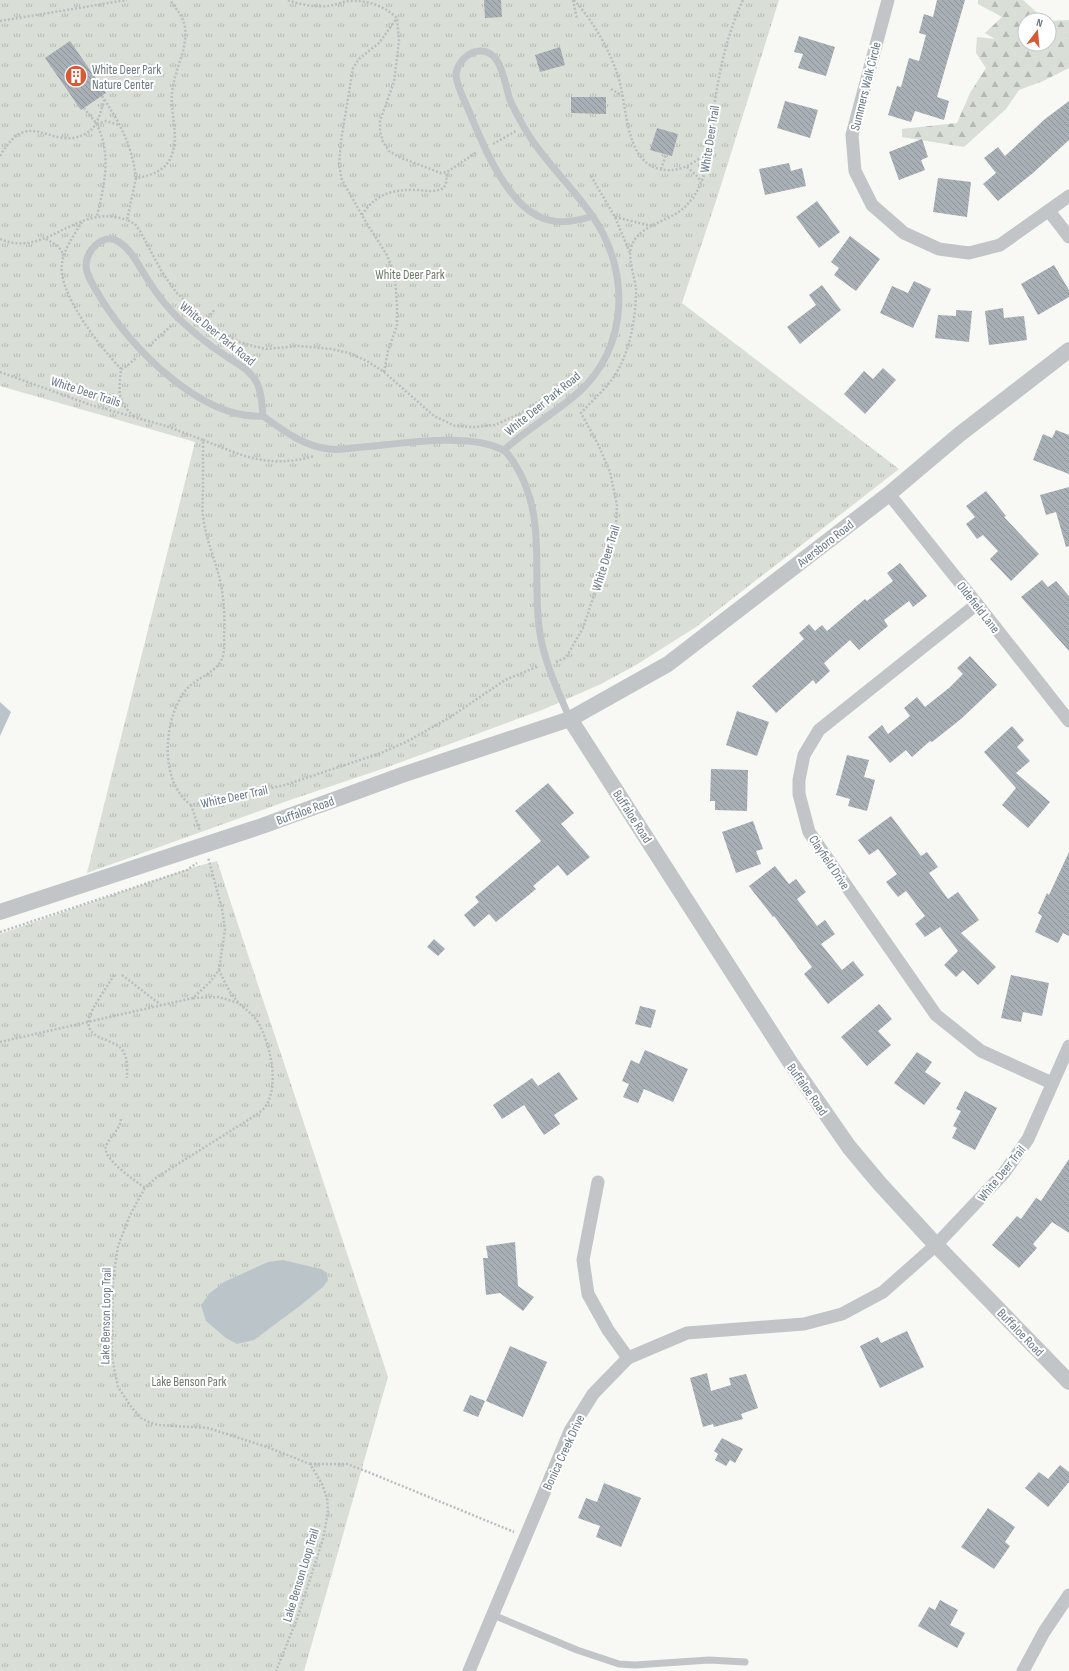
<svg xmlns="http://www.w3.org/2000/svg" width="1069" height="1671" font-family="'Sofia Sans Condensed',sans-serif">
  <style>
    .grass { fill: url(#grass-tufts) }
    .forest { fill: url(#forest-firs) }
    .water { fill: #bbc4c9 }
    .building { fill: url(#building-back-hatch) }
    .lines { fill: none; stroke-linecap: round; stroke-linejoin: round }
    .path { stroke: #bbbec0; stroke-width: 2.5; stroke-dasharray: 2 2; stroke-linecap: butt }
    .service { stroke: #c1c5c8; stroke-width: 7 }
    .minor { stroke: #c1c5c8; stroke-width: 13 }
    .tertiary { stroke: #c1c5c8; stroke-width: 16 }
    .labels { text-anchor: middle; stroke-width: 4; stroke-linejoin: round; paint-order: stroke }
    .poi-label { font-size: 13px; fill: #697884; stroke: #fff; text-anchor: start }
    .street-label { font-size: 13px; fill: #697884; stroke: #fff }
    .park-label { font-size: 13px; fill: #6b7b67; stroke: #fff }
  </style>
  <defs>
    <pattern id="grass-tufts" width="24" height="20" patternUnits="userSpaceOnUse"><rect width="24" height="20" fill="#d9ded6"/><path d="M3 7l-1-3M5 7V3M7 7l1-3M15 17l-1-3M17 17v-4M19 17l1-3" fill="none" stroke="#b4b9b3"/></pattern>
    <pattern id="forest-firs" width="22" height="20" patternUnits="userSpaceOnUse"><rect width="22" height="20" fill="#d9ded6"/><path d="M5 1l3.5 6h-7zM16 11l3.5 6h-7z" fill="#b4b9b3"/></pattern>
    <pattern id="building-back-hatch" width="6" height="6" patternUnits="userSpaceOnUse"><rect width="6" height="6" fill="#a9b0b5"/><path d="M-1 5l2 2M0 0l6 6M5-1l2 2" fill="none" stroke="#8e9499"/></pattern>
  </defs>
  <rect width="100%" height="100%" fill="#f8f8f5"/>
  <g class="grass">
    <polygon points="0,0 779,0 717,198 682,303 899,469 696,627 636,665 601,684 542,710 385,768 290,800 87,873 195,442 0,386"/>
    <polygon points="217,861 388,1377 304,1671 0,1671 0,934 191,868"/>
  </g>
  <polygon class="forest" points="978,0 1023,0 1045,20 1025,20 1025,44 1049,44 1049,21 1069,20 1069,68 1043,81 1019,90 1006,109 964,147 902,137 902,129 957,123 970,93 986,68 976,53 977,37 995,39 985,33 1002,17 978,4"/>
  <g class="water">
    <polygon points="0,702 11,712 0,736"/>
    <polygon points="283,1260 321,1269 327,1273 328,1280 323,1287 301,1305 254,1340 237,1344 226,1338 206,1321 201,1305 210,1293 224,1282 268,1262"/>
  </g>
  <g class="building">
    <polygon points="484,0 501,0 502,17 485,18"/>
    <polygon points="937,0 965,0 937,97 949,101 944,120 915,111 911,122 888,115 897,86 901,87 909,58 919,61 926,35 919,33 924,14 933,17"/>
    <polygon points="799,36 835,47 826,76 798,68 803,54 794,52"/>
    <polygon points="70,41 106,93 81,110 45,58"/>
    <polygon points="560,47 565,65 540,72 535,55"/>
    <polygon points="571,97 606,97 606,114 571,113"/>
    <polygon points="785,101 818,110 810,138 777,128"/>
    <polygon points="1069,101 1069,140 1033,173 998,201 983,184 996,173 984,158 998,147 1005,156 1045,119"/>
    <polygon points="657,128 678,134 672,156 650,150"/>
    <polygon points="922,139 928,157 921,160 925,170 899,180 889,152"/>
    <polygon points="789,163 791,171 802,168 806,186 765,195 759,169"/>
    <polygon points="938,178 971,182 967,217 933,212"/>
    <polygon points="817,201 840,232 819,248 796,217"/>
    <polygon points="850,236 880,259 856,291 834,275 839,268 831,262"/>
    <polygon points="1054,265 1069,290 1069,297 1038,315 1021,284"/>
    <polygon points="914,281 931,289 913,328 880,313 892,286 908,293"/>
    <polygon points="822,285 841,310 800,344 787,327 816,305 809,295"/>
    <polygon points="1003,308 1004,318 1024,316 1027,340 989,345 985,311"/>
    <polygon points="956,310 972,311 969,342 935,338 938,315 956,316"/>
    <polygon points="883,368 896,380 865,414 844,394 864,371 873,379"/>
    <polygon points="1056,430 1069,435 1069,474 1033,460 1043,434 1052,438"/>
    <polygon points="1069,487 1069,546 1066,547 1056,512 1046,515 1040,495"/>
    <polygon points="986,491 1006,516 1004,517 1039,554 1011,581 990,559 998,551 983,535 977,539 966,524 975,517 966,506"/>
    <polygon points="900,563 927,596 913,607 909,601 884,620 888,626 859,650 850,640 824,663 830,671 816,684 813,680 776,713 752,686 804,639 799,633 809,624 815,631 822,625 827,631 865,599 867,601 893,581 887,573"/>
    <polygon points="1042,580 1048,587 1056,581 1069,596 1069,651 1021,597"/>
    <polygon points="970,656 997,685 961,719 932,742 930,741 912,757 906,750 890,763 868,737 882,725 888,734 910,716 904,708 917,697 925,707 949,688 963,674 957,668"/>
    <polygon points="737,711 769,722 757,756 726,745"/>
    <polygon points="1012,726 1024,740 1017,747 1030,761 1016,773 1050,802 1028,828 1002,805 1016,788 984,752"/>
    <polygon points="847,755 869,760 864,777 875,780 867,811 848,806 850,799 836,795"/>
    <polygon points="711,769 748,770 747,811 715,810 715,801 710,801"/>
    <polygon points="548,783 574,813 561,824 590,857 567,876 558,865 533,886 536,889 496,922 489,914 474,927 464,915 479,902 475,897 541,841 515,811"/>
    <polygon points="891,816 921,856 927,852 938,867 929,873 948,899 958,892 979,920 961,933 996,967 978,985 963,970 956,977 944,965 958,951 940,927 925,937 915,924 925,916 906,891 898,897 886,882 897,874 878,849 869,855 858,840"/>
    <polygon points="753,821 763,849 756,851 761,864 736,873 722,832"/>
    <polygon points="1069,852 1069,936 1063,933 1058,943 1035,932 1042,916 1038,913 1047,893 1049,895"/>
    <polygon points="775,866 789,884 796,879 806,892 797,899 817,926 825,920 835,934 821,944 842,970 853,961 864,975 828,1004 804,974 812,967 774,916 773,917 749,886"/>
    <polygon points="434,939 445,949 438,956 427,947"/>
    <polygon points="1011,975 1049,983 1042,1016 1023,1012 1021,1022 1001,1018"/>
    <polygon points="879,1004 892,1019 878,1031 891,1045 867,1066 841,1037"/>
    <polygon points="640,1006 656,1010 651,1028 635,1024"/>
    <polygon points="645,1050 688,1069 673,1102 644,1089 638,1103 623,1097 629,1084 622,1081 631,1060 639,1064"/>
    <polygon points="917,1052 932,1062 925,1072 941,1083 924,1105 894,1083"/>
    <polygon points="559,1072 578,1099 554,1115 560,1124 544,1135 524,1105 502,1119 493,1105 532,1078 538,1086"/>
    <polygon points="965,1091 997,1108 975,1150 952,1138 957,1128 953,1126 961,1111 956,1109"/>
    <polygon points="1069,1159 1069,1233 1052,1222 1033,1244 1037,1248 1019,1268 992,1245 1017,1216 1021,1219 1036,1198 1041,1201"/>
    <polygon points="515,1242 518,1286 534,1297 523,1311 500,1293 486,1295 483,1258 488,1258 486,1246"/>
    <polygon points="907,1331 924,1367 880,1388 860,1346 878,1337 881,1343"/>
    <polygon points="510,1346 547,1362 523,1417 486,1401"/>
    <polygon points="707,1373 711,1391 731,1385 729,1378 746,1374 758,1408 741,1414 743,1419 714,1427 713,1424 703,1427 690,1378"/>
    <polygon points="470,1395 485,1401 478,1417 463,1411"/>
    <polygon points="722,1438 743,1449 735,1463 730,1460 726,1466 715,1460 718,1454 714,1451"/>
    <polygon points="1060,1465 1069,1472 1069,1482 1048,1507 1025,1488 1039,1472 1048,1479"/>
    <polygon points="604,1483 641,1498 621,1547 596,1537 600,1526 578,1518 586,1498 597,1502"/>
    <polygon points="988,1508 1015,1527 1005,1542 1010,1546 994,1569 961,1547"/>
    <polygon points="940,1600 958,1610 950,1625 965,1633 957,1648 918,1626 929,1607 935,1610"/>
  </g>
  <g class="lines">
    <g class="path">
      <path d="M288,0C300,5 315,7 328,6C335,5 342,2 349,1C368,0 384,6 397,18L399,41L394,82L380,121V131L383,142L389,151L399,157L441,173L447,172L477,152"/>
      <polyline points="573,0 577,19"/>
      <path d="M574,0C593,21 608,47 617,73C628,103 623,159 659,169C679,174 694,163 709,151"/>
      <polyline points="0,21 127,0"/>
      <polyline points="611,89 623,96"/>
      <path d="M102,96C120,123 132,145 136,178C150,176 165,171 171,157C180,137 170,114 172,93C174,70 188,50 185,27C183,16 176,9 170,0"/>
      <path d="M84,108C88,114 94,119 97,125C112,155 104,187 97,216"/>
      <polyline points="97,124 106,121 119,125"/>
      <polyline points="493,144 516,131"/>
      <path d="M0,156C30,104 50,152 85,134C90,131 94,128 96,123C100,116 102,108 104,100"/>
      <polyline points="687,167 698,177 701,182"/>
      <polyline points="661,169 666,155"/>
      <polyline points="591,176 615,217 630,253"/>
      <polyline points="136,178 127,220 135,224 140,231 162,272 176,292 204,320 228,336 240,342 253,346 266,349 299,346 331,349 349,353 367,361 384,372 434,416 455,426 475,427 495,425 519,414 552,393 559,391 564,393"/>
      <path d="M362,215C376,193 394,189 419,190C428,191 436,192 444,188L446,183L447,172"/>
      <polyline points="615,217 647,225 653,225"/>
      <path d="M82,222C74,235 64,249 62,263C57,293 101,348 121,369C119,391 116,401 135,417"/>
      <path d="M0,239C36,255 63,223 97,217C107,215 118,217 127,220"/>
      <polyline points="46,239 58,246 64,255"/>
      <polyline points="205,321 215,309"/>
      <polyline points="149,346 172,325"/>
      <polyline points="121,369 127,366 136,358"/>
      <path d="M0,372L91,405L166,426L203,440C203,456 203,471 203,486C203,496 202,506 203,516C206,542 218,565 222,590C224,605 225,620 224,635C224,643 225,652 222,659C215,674 195,678 185,691C163,720 159,782 191,805L285,785L381,753L408,741L452,716L505,680L539,666"/>
      <polyline points="384,372 388,351 397,325 397,305 395,276 387,255 367,224 342,180 339,165 341,141 353,68 359,59 379,43 397,18"/>
      <polyline points="105,409 115,402 119,396"/>
      <path d="M203,440C243,456 269,469 314,456"/>
      <path d="M556,662L565,658L567,656L583,628L611,545L616,525L617,505L610,472L598,444L581,413C590,403 601,393 610,382C629,358 636,320 636,290C635,277 628,261 631,248C636,227 665,222 680,211C689,204 696,195 700,185C711,162 711,132 714,108C719,71 727,34 743,0"/>
      <polyline points="191,805 200,831"/>
      <polyline points="0,932 187,870 197,863"/>
      <path d="M219,970C224,981 230,995 240,1004C247,1011 254,1015 259,1024C270,1045 279,1082 267,1104C265,1108 260,1112 256,1115L157,1177L145,1188L130,1215L118,1246L113,1280L112,1345V1358L118,1387L132,1408L141,1418L149,1422L158,1425L208,1428L267,1447L310,1464L322,1484L327,1498L328,1512L323,1539L297,1619L276,1671"/>
      <path d="M114,975C109,984 91,1009 89,1018C84,1041 114,1037 123,1051C128,1059 127,1069 127,1078"/>
      <polyline points="122,975 161,1005"/>
      <polyline points="193,998 219,997 238,1003"/>
      <polyline points="0,1042 193,998 209,983 219,970 225,929 222,909 208,857"/>
      <path d="M121,1119C120,1130 110,1136 106,1146C101,1158 136,1181 145,1188"/>
      <polyline points="310,1464 347,1464 368,1472 514,1532"/>
    </g>
    <g class="service">
      <path d="M263,416C202,420 131,348 102,300C92,283 78,267 92,249C99,241 109,235 119,242C133,251 140,269 150,283C158,296 167,307 178,318C192,331 207,344 223,354C235,363 250,369 257,383C262,393 262,405 263,416C284,431 303,446 329,449C337,450 346,449 353,448C393,445 468,431 503,450C507,452 513,461 516,466C548,519 531,577 540,634C545,664 558,691 570,719"/>
      <path d="M504,450C527,429 555,413 579,392C629,347 630,270 593,217C570,183 539,157 520,120C517,114 513,107 510,100C504,83 502,44 474,52C465,55 456,66 456,75C456,84 465,102 469,111C482,143 505,200 538,216C555,225 575,222 593,216"/>
      <polyline points="493,1615 577,1650 619,1664 635,1665 709,1660 745,1662"/>
    </g>
    <g class="minor">
      <polyline points="888,0 852,135 855,171 872,205 904,233 939,249 969,253 1000,245 1069,196"/>
      <polyline points="1049,211 1069,237"/>
      <polyline points="889,494 977,604 1069,721"/>
      <polyline points="977,604 819,730 804,755 799,780 799,794 809,832 936,1015 981,1051 1052,1083"/>
      <polyline points="598,1182 583,1260 588,1294 608,1330 628,1358"/>
      <polyline points="469,1671 570,1431 593,1394 628,1358 687,1333 804,1324 842,1314 883,1292 936,1245 1004,1173 1028,1139 1069,1046"/>
      <polyline points="1023,1671 1044,1632 1069,1595"/>
    </g>
    <g class="tertiary">
      <polyline points="570,719 790,1062 849,1147 880,1184 936,1245 1069,1382"/>
      <polyline points="0,912 262,826 402,775 570,719 668,664 889,494 960,434 1069,350"/>
    </g>
  </g>
  <defs>
    <g id="building-disc" transform="scale(1.15)"><circle r="9.5" fill="#d65a36" stroke="#fff"/><path d="M-4-6H4V6H1V3H-1V6H-4ZM-2.5-4.3h1.7v1.8h-1.7ZM.8-4.3h1.7v1.8H.8ZM-2.5-1h1.7V.8h-1.7ZM.8-1h1.7V.8H.8Z" fill="#fff"/></g>
  </defs>
  <g fill-rule="evenodd">
    <use href="#building-disc" x="76" y="76"/>
  </g>
  <g class="labels">
    <g class="poi-label">
      <text x="92" y="74">White Deer Park<tspan x="92" dy="15">Nature Center</tspan></text>
    </g>
    <g class="street-label">
      <text transform="translate(865 86) rotate(-76)" y="5">Summers Walk Circle</text>
      <text transform="translate(709 139) rotate(-81)" y="5">White Deer Trail</text>
      <text transform="translate(218 333) rotate(39)" y="5">White Deer Park Road</text>
      <text transform="translate(86 391) rotate(18)" y="5">White Deer Trails</text>
      <text transform="translate(542 403) rotate(-39)" y="5">White Deer Park Road</text>
      <text transform="translate(825 543) rotate(-38)" y="5">Aversboro Road</text>
      <text transform="translate(605 558) rotate(-73)" y="5">White Deer Trail</text>
      <text transform="translate(979 607) rotate(52)" y="5">Oldefield Lane</text>
      <text transform="translate(234 796) rotate(-12)" y="5">White Deer Trail</text>
      <text transform="translate(305 810) rotate(-20)" y="5">Buffaloe Road</text>
      <text transform="translate(633 816) rotate(57)" y="5">Buffaloe Road</text>
      <text transform="translate(830 862) rotate(56)" y="5">Clayfield Drive</text>
      <text transform="translate(808 1089) rotate(55)" y="5">Buffaloe Road</text>
      <text transform="translate(1001 1173) rotate(-51)" y="5">White Deer Trail</text>
      <text transform="translate(105 1316) rotate(-89)" y="5">Lake Benson Loop Trail</text>
      <text transform="translate(1021 1332) rotate(46)" y="5">Buffaloe Road</text>
      <text transform="translate(563 1452) rotate(-65)" y="5">Bonica Creek Drive</text>
      <text transform="translate(300 1575) rotate(-73)" y="5">Lake Benson Loop Trail</text>
    </g>
    <g class="park-label">
      <text x="410" y="279">White Deer Park</text>
      <text x="189" y="1386">Lake Benson Park</text>
    </g>
  </g>
  <g transform="translate(1037 32) rotate(16)"><circle r="19" fill="#ffffff" stroke="#c3c9ce"/>
  <path d="M0-3L7 15L0 10L-7 15Z" fill="#d65a36"/>
  <text y="-6" font-size="11" font-weight="bold" text-anchor="middle" fill="#697884">N</text>
  </g>
</svg>
